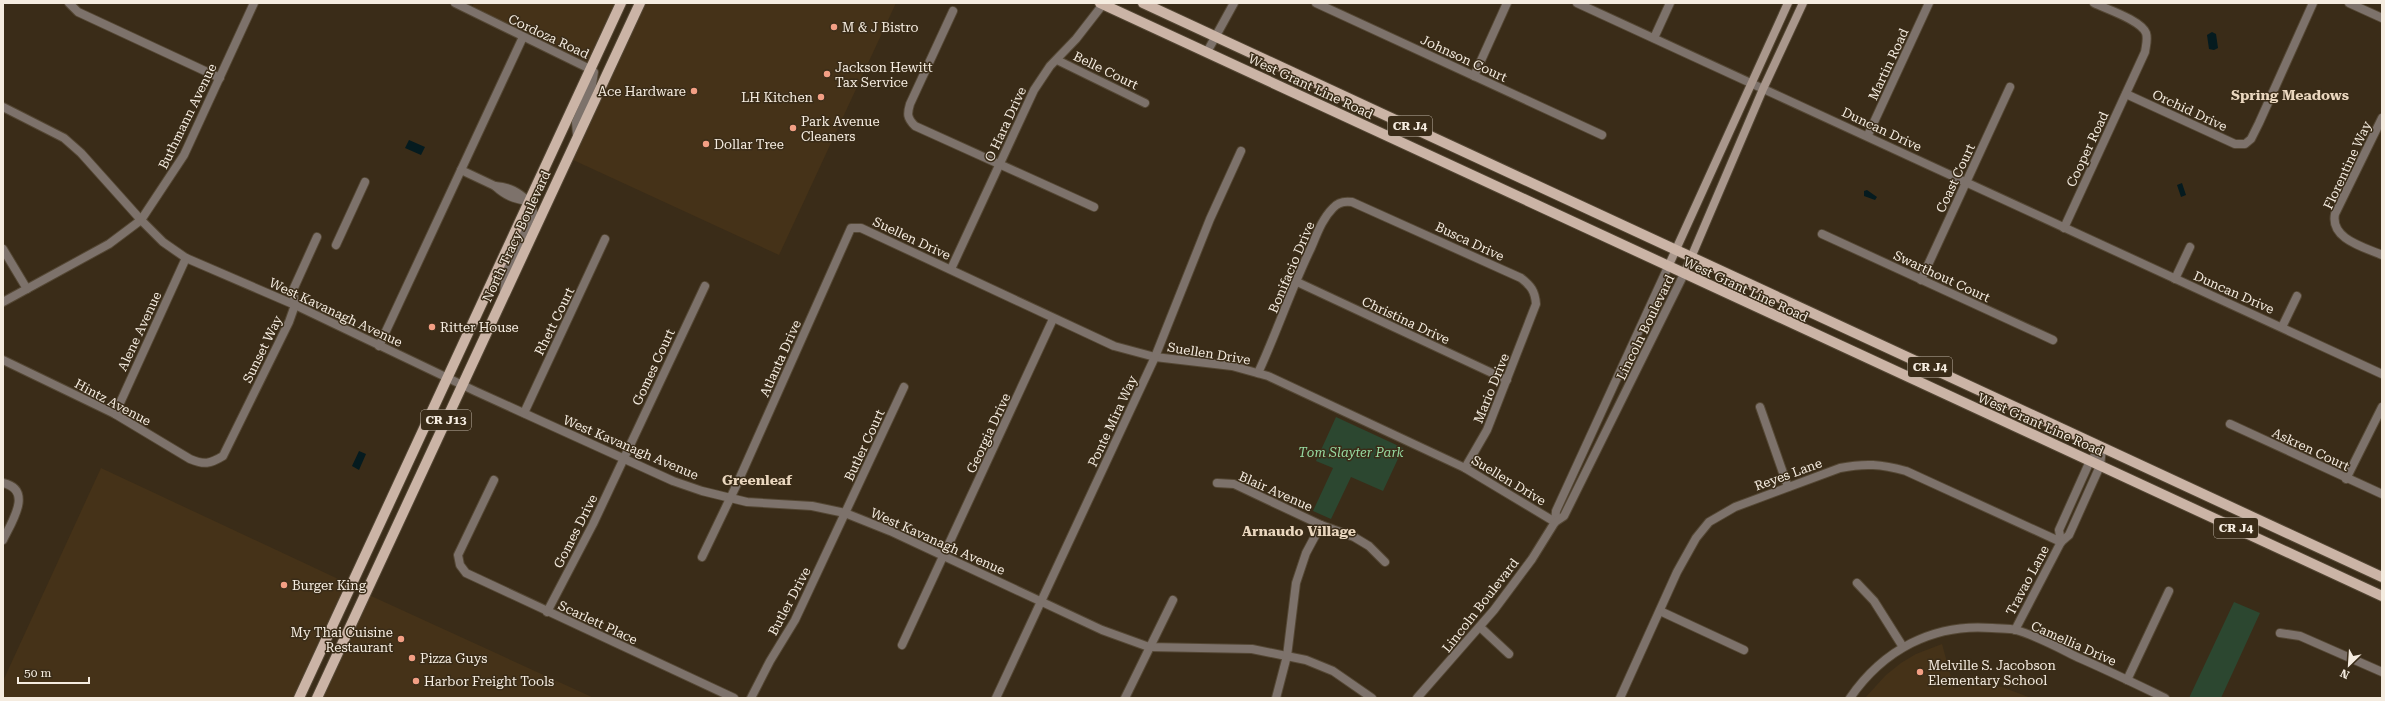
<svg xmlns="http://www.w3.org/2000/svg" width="2385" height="701" font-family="'Roboto Serif',serif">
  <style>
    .built { fill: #453218 }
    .green { fill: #2c4730 }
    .water { fill: #051b1f }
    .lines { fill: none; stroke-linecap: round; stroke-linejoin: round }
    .street-casing { stroke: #544734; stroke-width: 10 }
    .secondary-casing { stroke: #544734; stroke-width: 10 }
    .primary-casing { stroke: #544734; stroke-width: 12 }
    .street { stroke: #7d726b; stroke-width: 8 }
    .secondary { stroke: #a9978c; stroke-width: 8 }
    .primary { stroke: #cbb4a6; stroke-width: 10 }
    .poi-dot { fill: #f39f84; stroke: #3a2c18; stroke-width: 1.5 }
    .labels { text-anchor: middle; stroke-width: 3; stroke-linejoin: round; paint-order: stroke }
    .shield { fill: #3a2c18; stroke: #bdb2a4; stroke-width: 1 }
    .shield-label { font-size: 12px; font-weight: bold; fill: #f5ece0 }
    .poi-label { font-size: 13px; fill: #f5ece0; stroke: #3a2c18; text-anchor: start }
    .street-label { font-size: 13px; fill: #f5ece0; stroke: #3a2c18 }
    .park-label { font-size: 13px; font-style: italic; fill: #97daa1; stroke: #3a2c18 }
    .neighbourhood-label { font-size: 14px; font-weight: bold; fill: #ead7bf; stroke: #3a2c18 }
  </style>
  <rect width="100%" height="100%" fill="#3a2c18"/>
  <g class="built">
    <polygon points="474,3 619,3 590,63 472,8"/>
    <polygon points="646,3 896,3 779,255 571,159"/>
    <polygon points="101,468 349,584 296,698 3,698 3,681"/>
    <polygon points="369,595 594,698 322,698"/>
    <polygon points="1942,644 1954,688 1979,684 2002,687 2031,698 1865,698 1886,675 1901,663 1916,654"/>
  </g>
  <g class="green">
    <polygon points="1336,417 1403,448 1383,491 1351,477 1331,519 1313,511 1333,468 1316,461"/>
    <polygon points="2234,602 2260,613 2221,698 2189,698"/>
  </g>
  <g class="water">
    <polygon points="2212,32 2216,34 2218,48 2214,50 2209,49 2207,35"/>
    <polygon points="409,140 425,147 421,155 405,148"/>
    <polygon points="2182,183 2186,195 2181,197 2177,185"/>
    <polygon points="1867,190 1877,197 1875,200 1864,196 1864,191"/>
    <polygon points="359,451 366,454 359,470 352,466"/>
  </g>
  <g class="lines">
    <g class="street-casing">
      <g id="street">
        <polyline points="69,3 78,12 220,78"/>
        <polyline points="455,3 590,69 594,72 592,85 576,122 577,136"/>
        <polyline points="1316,3 1602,135"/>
        <polyline points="1577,3 2382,374"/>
        <polyline points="2349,3 2382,18"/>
        <path d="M953,11L910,104C907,114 907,118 915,126L1094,207"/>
        <polyline points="1654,38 1670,3"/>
        <polyline points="1207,52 1234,3"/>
        <polyline points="1057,60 1145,103"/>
        <polyline points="1474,76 1507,3"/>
        <polyline points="2126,94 2235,144 2245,144 2251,139 2259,123 2313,3"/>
        <polyline points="3,107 64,138 81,153 141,220 163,242 186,258 295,305 475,391 673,481 702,491 747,502 812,506 845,513 890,531 1102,630 1149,647 1252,649 1306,660 1333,671 1372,698"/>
        <path d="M2382,118L2335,214C2330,239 2364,247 2382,255"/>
        <polyline points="1868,135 1929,3"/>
        <polyline points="461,170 495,186"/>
        <path d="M495,186C510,187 518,192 528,201C514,199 506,196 495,186Z"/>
        <path d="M2064,228L2145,52C2146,45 2148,39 2146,33C2141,20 2106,9 2094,3"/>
        <polyline points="1822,234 2053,340"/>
        <polyline points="336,245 365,182"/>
        <polyline points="3,249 27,289"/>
        <polyline points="951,269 1034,90 1050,66 1076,39 1104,3"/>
        <polyline points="2175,279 2190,247"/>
        <polyline points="1921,280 2010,87"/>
        <polyline points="1295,281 1507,380"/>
        <polyline points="504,292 507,269 533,212 532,207 528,201"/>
        <polyline points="3,302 109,244 141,220 184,155 254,3"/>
        <polyline points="2282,327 2297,296"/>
        <polyline points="379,346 523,37"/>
        <path d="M3,360L115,414L190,459C204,465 210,464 223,456L289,322L295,305L293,290L317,237"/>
        <path d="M1258,373C1277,332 1291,289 1311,248C1317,234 1322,219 1333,208C1338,202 1345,201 1352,202L1521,278C1531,286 1535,291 1536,304L1487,430L1465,468"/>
        <polyline points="1760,407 1788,487"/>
        <polyline points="524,413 605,239"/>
        <polyline points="115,414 186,258"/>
        <polyline points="2230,424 2382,494"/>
        <polyline points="2346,479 2382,407"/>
        <polyline points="494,480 458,555 460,565 466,573 734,698"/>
        <path d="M3,483C34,490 11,523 3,540"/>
        <polyline points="1217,483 1234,484 1321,525 1354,537 1369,546 1385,562"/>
        <polyline points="1555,522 1556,511 1668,267"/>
        <polyline points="2061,542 2059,530 2090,461 2102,448"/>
        <polyline points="702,557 737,484 851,228 861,228 1114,346 1155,357 1232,366 1268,376 1465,468 1555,522"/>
        <polyline points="1857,583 1874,601 1903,647"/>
        <polyline points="1660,611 1744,650"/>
        <polyline points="547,612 593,524 705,286"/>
        <polyline points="1480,627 1509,654"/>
        <polyline points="2015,630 2061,542 2069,535 2100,466 2102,448"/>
        <polyline points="2280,633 2300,636 2382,672"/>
        <polyline points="902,645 1053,319"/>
        <polyline points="2127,680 2169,591"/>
        <polyline points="751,698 770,661 795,620 904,387"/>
        <polyline points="996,698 1155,357 1210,219 1241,151"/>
        <polyline points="1125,698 1173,600"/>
        <polyline points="1276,698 1287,656 1296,583 1306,553 1321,525"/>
        <polyline points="1417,698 1494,610 1532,559 1555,522 1564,516 1684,274"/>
        <path d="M1620,698L1677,572L1696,538L1709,522L1735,507L1840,468C1865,463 1881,464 1906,471L2061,542"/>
        <path d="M1850,698C1883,650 1933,623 1992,628C2000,629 2008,628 2016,630C2037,636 2057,647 2077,657C2107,670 2136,684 2165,698"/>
      </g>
    </g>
    <g class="secondary-casing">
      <g id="secondary">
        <polyline points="1668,267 1788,3"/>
        <polyline points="1684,274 1763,89 1803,3"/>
      </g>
    </g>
    <g class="primary-casing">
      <g id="primary">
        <polyline points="1100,3 2382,596"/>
        <polyline points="1143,3 2382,577"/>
        <polyline points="299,698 621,3"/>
        <polyline points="317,698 640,3"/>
      </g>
    </g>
    <use href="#street" class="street"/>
    <use href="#secondary" class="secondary"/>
    <use href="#primary" class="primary"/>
  </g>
  <g class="poi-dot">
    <circle cx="834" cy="27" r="4"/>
    <circle cx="827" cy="74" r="4"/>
    <circle cx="694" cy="91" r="4"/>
    <circle cx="821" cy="97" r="4"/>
    <circle cx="793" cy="128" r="4"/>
    <circle cx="706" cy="144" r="4"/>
    <circle cx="432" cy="327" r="4"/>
    <circle cx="284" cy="585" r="4"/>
    <circle cx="401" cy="639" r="4"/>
    <circle cx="412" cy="658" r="4"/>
    <circle cx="1920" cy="672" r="4"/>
    <circle cx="416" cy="681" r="4"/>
  </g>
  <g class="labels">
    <g class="shield">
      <rect x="1388" y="116" width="44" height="20" rx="3"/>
      <rect x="1908" y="357" width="44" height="20" rx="3"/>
      <rect x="421" y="410" width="50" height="20" rx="3"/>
      <rect x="2214" y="518" width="44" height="20" rx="3"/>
    </g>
    <g class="shield-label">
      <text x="1410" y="130">CR J4</text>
      <text x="1930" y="371">CR J4</text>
      <text x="446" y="424">CR J13</text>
      <text x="2236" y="532">CR J4</text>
    </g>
    <g class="poi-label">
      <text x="842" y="32">M &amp; J Bistro</text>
      <text x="835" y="72">Jackson Hewitt<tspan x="835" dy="15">Tax Service</tspan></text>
      <text x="686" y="96" text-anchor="end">Ace Hardware</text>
      <text x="813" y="102" text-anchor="end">LH Kitchen</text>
      <text x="801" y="126">Park Avenue<tspan x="801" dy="15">Cleaners</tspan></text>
      <text x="714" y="149">Dollar Tree</text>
      <text x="440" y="332">Ritter House</text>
      <text x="292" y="590">Burger King</text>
      <text x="393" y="637" text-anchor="end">My Thai Cuisine<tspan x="393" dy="15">Restaurant</tspan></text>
      <text x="420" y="663">Pizza Guys</text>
      <text x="1928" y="670">Melville S. Jacobson<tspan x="1928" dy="15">Elementary School</tspan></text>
      <text x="424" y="686">Harbor Freight Tools</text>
    </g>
    <g class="street-label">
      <text transform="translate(549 36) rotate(25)" y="5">Cordoza Road</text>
      <text transform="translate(1464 58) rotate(25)" y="5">Johnson Court</text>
      <text transform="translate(1888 64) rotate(-65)" y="5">Martin Road</text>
      <text transform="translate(1106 70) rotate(26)" y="5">Belle Court</text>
      <text transform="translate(1311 86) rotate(25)" y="5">West Grant Line Road</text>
      <text transform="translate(2190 110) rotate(25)" y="5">Orchid Drive</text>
      <text transform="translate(187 116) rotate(-64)" y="5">Buthmann Avenue</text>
      <text transform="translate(1005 124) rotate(-65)" y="5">O Hara Drive</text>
      <text transform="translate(1882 129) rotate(25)" y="5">Duncan Drive</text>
      <text transform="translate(2087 149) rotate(-65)" y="5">Cooper Road</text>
      <text transform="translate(2347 165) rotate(-65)" y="5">Florentine Way</text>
      <text transform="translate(1955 178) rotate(-65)" y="5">Coast Court</text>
      <text transform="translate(516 236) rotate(-65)" y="5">North Tracy Boulevard</text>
      <text transform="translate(912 238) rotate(25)" y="5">Suellen Drive</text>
      <text transform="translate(1470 241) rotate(25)" y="5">Busca Drive</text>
      <text transform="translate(1291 267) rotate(-67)" y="5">Bonifacio Drive</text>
      <text transform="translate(1942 276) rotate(25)" y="5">Swarthout Court</text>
      <text transform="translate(1746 289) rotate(25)" y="5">West Grant Line Road</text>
      <text transform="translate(2234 292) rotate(24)" y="5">Duncan Drive</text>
      <text transform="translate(336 312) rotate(25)" y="5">West Kavanagh Avenue</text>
      <text transform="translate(1406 320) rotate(25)" y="5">Christina Drive</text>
      <text transform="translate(554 321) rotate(-64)" y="5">Rhett Court</text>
      <text transform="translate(1645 327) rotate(-64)" y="5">Lincoln Boulevard</text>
      <text transform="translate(139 331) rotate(-65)" y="5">Alene Avenue</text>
      <text transform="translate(262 349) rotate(-64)" y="5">Sunset Way</text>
      <text transform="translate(1209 353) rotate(9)" y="5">Suellen Drive</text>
      <text transform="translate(780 358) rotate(-66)" y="5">Atlanta Drive</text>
      <text transform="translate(653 367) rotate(-65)" y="5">Gomes Court</text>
      <text transform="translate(1491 388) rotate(-68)" y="5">Mario Drive</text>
      <text transform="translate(113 402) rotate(28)" y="5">Hintz Avenue</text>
      <text transform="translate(1112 421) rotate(-65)" y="5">Ponte Mira Way</text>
      <text transform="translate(2041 424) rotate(24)" y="5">West Grant Line Road</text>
      <text transform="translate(988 433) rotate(-65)" y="5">Georgia Drive</text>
      <text transform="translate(864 445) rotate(-65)" y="5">Butler Court</text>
      <text transform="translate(631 447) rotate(23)" y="5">West Kavanagh Avenue</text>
      <text transform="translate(2311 449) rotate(25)" y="5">Askren Court</text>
      <text transform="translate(1788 474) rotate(-20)" y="5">Reyes Lane</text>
      <text transform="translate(1509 480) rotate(31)" y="5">Suellen Drive</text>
      <text transform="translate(1276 491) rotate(24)" y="5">Blair Avenue</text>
      <text transform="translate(575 531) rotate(-63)" y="5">Gomes Drive</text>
      <text transform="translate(938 541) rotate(24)" y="5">West Kavanagh Avenue</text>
      <text transform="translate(2027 580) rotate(-62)" y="5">Travao Lane</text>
      <text transform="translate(789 601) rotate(-62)" y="5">Butler Drive</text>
      <text transform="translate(1480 605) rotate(-52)" y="5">Lincoln Boulevard</text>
      <text transform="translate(598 622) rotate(25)" y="5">Scarlett Place</text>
      <text transform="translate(2074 643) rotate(24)" y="5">Camellia Drive</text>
    </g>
    <g class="park-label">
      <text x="1351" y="457">Tom Slayter Park</text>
    </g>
    <g class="neighbourhood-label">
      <text x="2290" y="100">Spring Meadows</text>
      <text x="757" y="485">Greenleaf</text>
      <text x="1299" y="536">Arnaudo Village</text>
    </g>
  </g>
  <rect width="2385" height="701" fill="none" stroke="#f5ece0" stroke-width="8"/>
  <g transform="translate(2349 665) rotate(205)" stroke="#3a2c18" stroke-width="3" paint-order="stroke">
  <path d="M0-3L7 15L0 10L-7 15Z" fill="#f5ece0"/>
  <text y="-6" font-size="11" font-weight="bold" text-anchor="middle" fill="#f5ece0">N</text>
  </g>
  <path d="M18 677v6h71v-6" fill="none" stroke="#f5ece0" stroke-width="2"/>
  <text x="24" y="677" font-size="12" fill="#f5ece0" stroke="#3a2c18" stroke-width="3" paint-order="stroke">50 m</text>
</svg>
